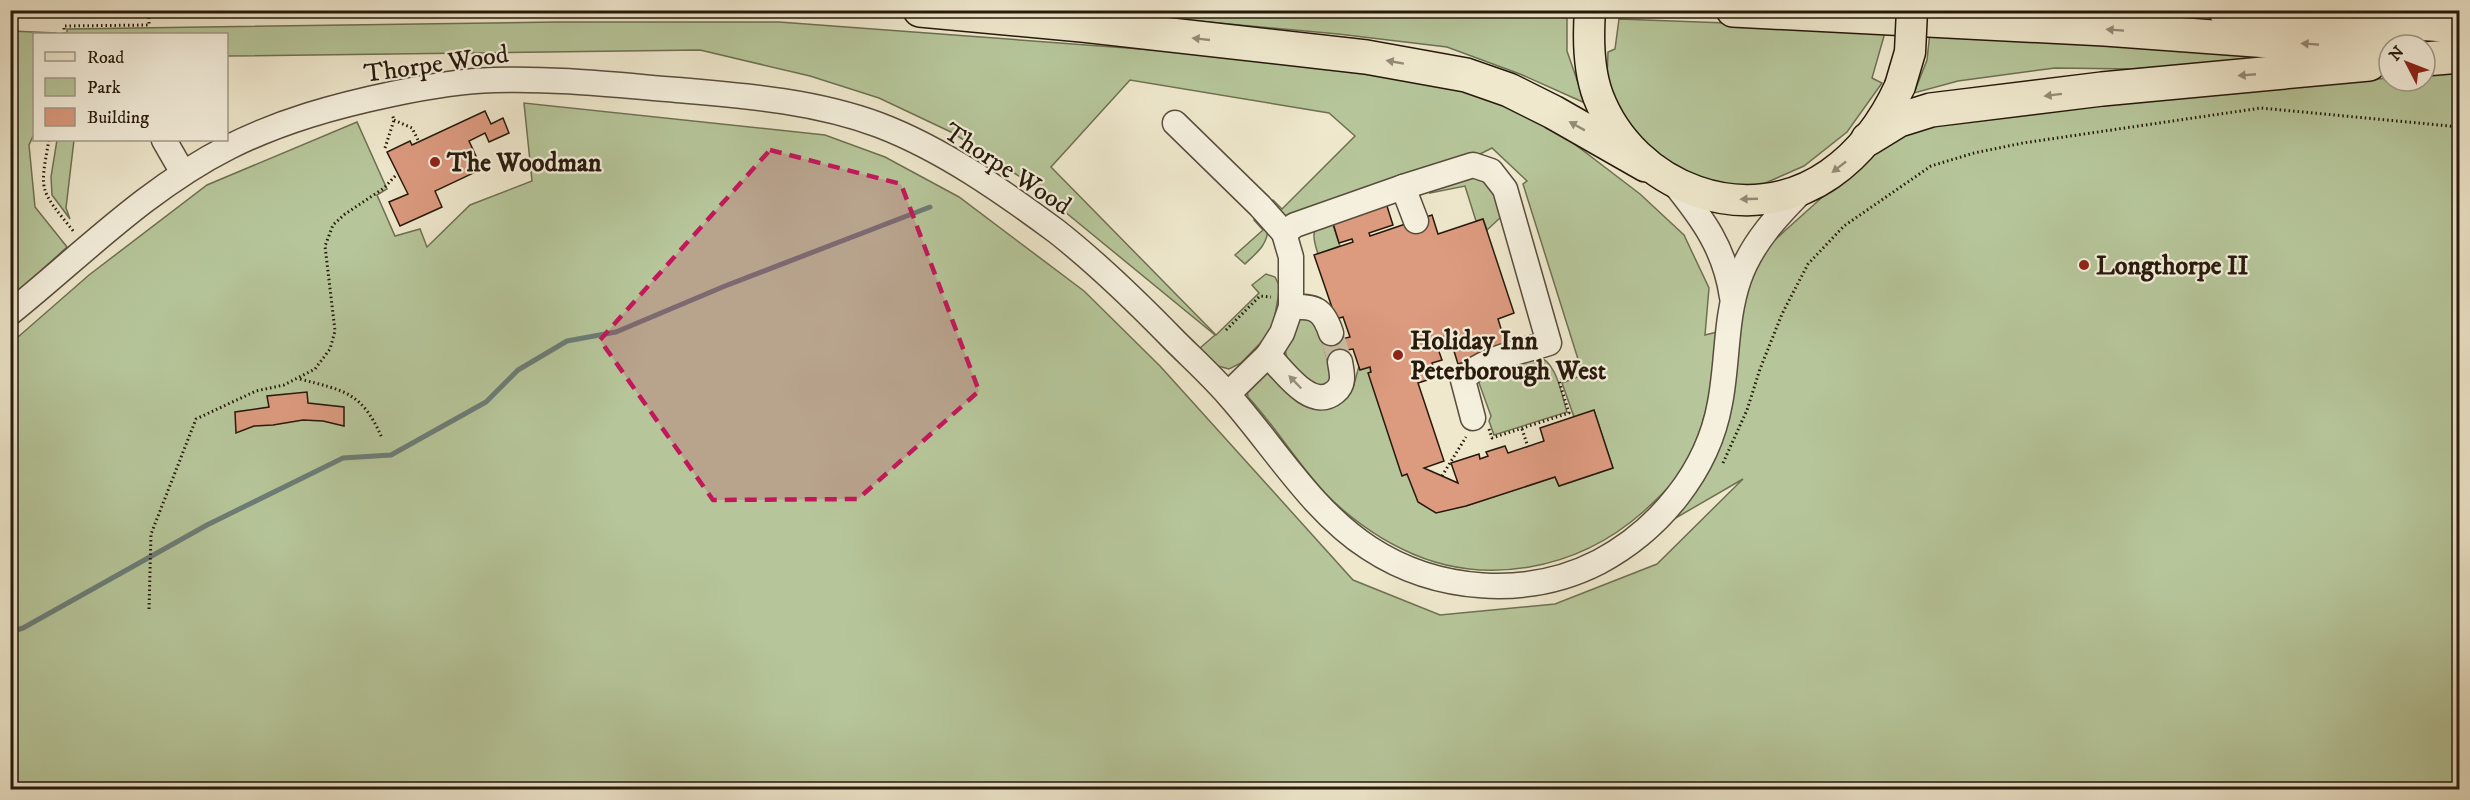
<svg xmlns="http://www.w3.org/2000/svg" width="2470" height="800" font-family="'IM FELL DW Pica',serif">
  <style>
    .green { fill: #b6c69a; stroke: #6e7052; stroke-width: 1.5 }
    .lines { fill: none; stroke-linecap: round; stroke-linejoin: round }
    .stream { stroke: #6c7d76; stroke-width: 5 }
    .building { fill: #dc9a7f; stroke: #26190b; stroke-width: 1.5 }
    .minor-tunnel { stroke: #c7bfa6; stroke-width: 24; stroke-dasharray: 24 12; stroke-linecap: butt }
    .minor-casing { stroke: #584d3c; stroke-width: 27 }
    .major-casing { stroke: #26190b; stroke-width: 33 }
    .highway-casing { stroke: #26190b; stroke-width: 36 }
    .path { stroke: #26190b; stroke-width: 3; stroke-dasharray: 1.5 3; stroke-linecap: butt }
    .minor { stroke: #f5f0de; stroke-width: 24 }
    .major { stroke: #efe8cd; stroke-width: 30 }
    .highway { stroke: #efe8cd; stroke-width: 33 }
    .major-bridge-casing { stroke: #26190b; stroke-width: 33; stroke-linecap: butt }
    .major-bridge { stroke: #efe8cd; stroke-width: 30 }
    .oneway { fill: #958b76 }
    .oneway2 { fill: #988f7f }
    .marked { fill: #c2185b; fill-opacity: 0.2; stroke: #c2185b; stroke-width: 4.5; stroke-dasharray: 12 8; stroke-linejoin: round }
    .poi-dot { fill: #8f2418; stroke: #f5f0de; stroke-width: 2 }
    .labels { text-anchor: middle; stroke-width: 4.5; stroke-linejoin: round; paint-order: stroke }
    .street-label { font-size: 26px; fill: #26190b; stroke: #f5f0de }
    .poi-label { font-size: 26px; font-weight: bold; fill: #26190b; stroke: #f5f0de; text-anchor: start }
  </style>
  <rect width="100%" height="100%" fill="#efe8cd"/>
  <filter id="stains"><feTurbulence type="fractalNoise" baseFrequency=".00333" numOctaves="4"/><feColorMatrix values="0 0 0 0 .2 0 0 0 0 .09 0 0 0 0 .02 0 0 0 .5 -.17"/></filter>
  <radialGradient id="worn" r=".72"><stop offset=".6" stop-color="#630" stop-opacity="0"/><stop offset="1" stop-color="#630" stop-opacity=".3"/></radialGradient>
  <g class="green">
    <polygon points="1088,11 1496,11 1567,18 1567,51 1585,103 1520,74 1447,47 1338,34"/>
    <polygon points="1619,19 1886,29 1872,78 1882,83 1847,132 1804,166 1754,188 1716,185 1681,169 1650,148 1618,113 1607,79 1608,52 1615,49"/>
    <path d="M557,22H779L1167,51L1345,67L1483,93L1556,130L1640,194L1684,235L1709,288L1705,335L1717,332C1712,385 1708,430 1678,475C1669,489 1655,501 1643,512C1577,570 1483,589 1402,549C1375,536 1346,515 1325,493C1297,463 1276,427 1248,397L1247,389L1261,368L1339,400L1353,388L1359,366L1370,367L1371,372L1369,373L1403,475L1407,474L1466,506L1555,477L1559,486L1613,468L1594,411L1574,417L1562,383L1583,375L1523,184L1527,181L1492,148L1472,158L1284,218L1269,204L1273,200L1282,209L1355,136L1329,113L1130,80L1051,167L1216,335L1259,293L1252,285L1266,274L1275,277L1280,287L1272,331L1241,363L1229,369L1218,366L1200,348L1215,335L1031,184L953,133L879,98L810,76L700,50L227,56L226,34H67V29Z"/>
    <polygon points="11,31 56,33 56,34 34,34 34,134 29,145 35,207 67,247 11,298"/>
    <polygon points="1930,32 2352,52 2133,69 2055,68 1958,81 1914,93 1927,60"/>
    <polygon points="2459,72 2459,789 11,789 10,344 89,275 207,185 357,122 387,189 377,195 395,236 420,229 427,247 470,205 532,181 524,103 825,135 885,157 959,197 1084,291 1160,366 1353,580 1440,615 1555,604 1657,564 1743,479 1667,523 1711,467 1727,393 1746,278 1768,246 1878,147 1934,118 2389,78 2389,81 2425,81 2425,74"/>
    <polygon points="57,140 74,140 66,208 70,219 52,195 51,177"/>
    <polygon points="1472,173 1494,183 1501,217 1487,230 1483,219 1476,221 1465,186 1430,193 1432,187"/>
    <path d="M1258,216L1268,229C1267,246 1256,253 1245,264L1235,255L1263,230L1254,220Z"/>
    <path d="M1331,219L1340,246L1318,254C1311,233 1311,228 1331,219Z"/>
    <path d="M1310,317L1327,332L1331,388L1311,387C1284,358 1276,354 1299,319Z"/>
    <path d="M1536,356C1557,360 1561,394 1567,412L1494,435L1489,421L1491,416L1479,383L1480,377Z"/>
  </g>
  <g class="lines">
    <polyline class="stream" points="10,632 23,628 207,525 343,458 391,455 486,402 518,370 567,341 616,332 725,286 930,207"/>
  </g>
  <g class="building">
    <polygon points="485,111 491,124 503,118 509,133 489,142 485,133 469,141 482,169 435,191 442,207 400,226 389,202 408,194 387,152 410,141 412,145"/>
    <polygon points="1386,203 1393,225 1369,233 1370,236 1432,215 1438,234 1483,219 1514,313 1498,319 1507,348 1458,364 1449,335 1425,342 1427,349 1437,346 1442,360 1432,363 1437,377 1418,383 1444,461 1424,468 1458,483 1451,463 1479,454 1480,459 1488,456 1486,452 1505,446 1508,453 1544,441 1540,428 1594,410 1613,468 1559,486 1555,477 1466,506 1436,513 1418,502 1407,474 1402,476 1368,373 1371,372 1370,367 1360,370 1353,349 1346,350 1349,360 1329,365 1321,337 1338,331 1342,339 1350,337 1343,317 1336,319 1314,255 1353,242 1352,239 1339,243 1332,220"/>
    <polygon points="307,392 308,403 344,407 344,426 323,421 303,420 273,425 254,426 236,433 235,412 269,407 267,396"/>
  </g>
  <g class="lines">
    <polyline class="minor-tunnel" points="1331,333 1340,362"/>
    <g class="minor-casing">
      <g id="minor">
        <polyline points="1175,123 1260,206 1284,233 1291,257 1291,307 1282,333 1268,355 1228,394"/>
        <polyline points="164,140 183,173"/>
        <path d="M1673,182C1703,219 1725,249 1732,297"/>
        <polyline points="1403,187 1416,221"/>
        <path d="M1284,233L1295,225L1403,187L1473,165L1491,171L1505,189L1549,343C1524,351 1479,359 1463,380L1473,418"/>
        <path d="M1291,307C1315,306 1323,309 1331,333"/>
        <path d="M10,313C82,255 146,189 229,147C281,121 335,106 392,94C425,87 460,81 494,80C555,78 616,85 677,90C746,96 814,101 879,125C942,149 1002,191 1056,231C1098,264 1137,302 1174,340C1193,359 1213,377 1230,397C1275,448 1312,511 1369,548C1436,592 1527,599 1599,562C1659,530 1708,471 1720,403C1728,362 1725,319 1739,279C1752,242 1779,214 1806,187"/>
        <path d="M1268,355C1283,370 1311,412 1335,392C1345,384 1342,374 1340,362"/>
      </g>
    </g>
    <g class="major-casing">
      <path id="major" d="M1590,10C1588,38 1588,69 1598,96C1633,188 1747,232 1830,174C1863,151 1884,121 1900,86"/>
    </g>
    <g class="highway-casing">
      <g id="highway">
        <polyline points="920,10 1082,25 1366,57 1466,75 1509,90 1553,112 1646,165"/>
        <polyline points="1733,10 2105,29 2389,50"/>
        <polyline points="2225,10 2460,26"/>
        <polyline points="2425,59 2460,56"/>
        <polyline points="1868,139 1899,120 1931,110 2102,89 2369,64"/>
      </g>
    </g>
    <g class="path">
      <polyline points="64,34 64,26 149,25 149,10"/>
      <polyline points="394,120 412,128 419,142"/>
      <path d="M49,140C39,194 40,189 74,232"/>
      <polyline points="385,148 394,120 392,114"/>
      <polyline points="1226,330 1260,296 1271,297"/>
      <path d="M300,379C345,391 362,392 382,438"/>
      <polyline points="1489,429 1492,438 1569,413 1559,381 1563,378"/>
      <polyline points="1522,429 1528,447"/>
      <polyline points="1723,463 1747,410 1760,369 1782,314 1808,264 1844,226 1931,166 1974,153 2023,143 2261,108 2460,127"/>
      <polyline points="1442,476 1466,437"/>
      <polyline points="149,609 151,534 196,419 256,391 284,385 315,369 330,349 335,331 325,246 333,225 345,214 384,188 397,174"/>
    </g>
    <use href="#minor" class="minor"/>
    <use href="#major" class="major"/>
    <use href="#highway" class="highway"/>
    <g class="major-bridge-casing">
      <polyline id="major-bridge" points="1900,86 1910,52 1912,10"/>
    </g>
    <use href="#major-bridge" class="major-bridge"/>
  </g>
  <defs><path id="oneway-solid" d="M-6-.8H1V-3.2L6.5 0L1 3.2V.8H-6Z" transform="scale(1.5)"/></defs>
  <g class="oneway">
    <use href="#oneway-solid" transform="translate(2115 30) rotate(-176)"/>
    <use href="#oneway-solid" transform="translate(1201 39) rotate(-174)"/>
    <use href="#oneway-solid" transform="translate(2310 44) rotate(-176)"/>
    <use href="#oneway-solid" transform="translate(1395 62) rotate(-170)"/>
    <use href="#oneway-solid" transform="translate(2247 75) rotate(175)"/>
    <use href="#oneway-solid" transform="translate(2053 95) rotate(173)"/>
    <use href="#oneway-solid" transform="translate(1577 126) rotate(-151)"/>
    <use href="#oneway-solid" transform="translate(1839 167) rotate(142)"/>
    <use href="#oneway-solid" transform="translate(1749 199) rotate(178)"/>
  </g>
  <use class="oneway2" href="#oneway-solid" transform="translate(1295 382) rotate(-134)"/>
  <path class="marked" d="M770,150L901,184L979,391L858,499L713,500L600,340Z"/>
  <g class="poi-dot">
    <circle cx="435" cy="162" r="6"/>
    <circle cx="2084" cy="265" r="6"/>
    <circle cx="1398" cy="355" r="6"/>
  </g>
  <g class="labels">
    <g class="street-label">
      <text transform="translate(436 63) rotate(-8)" y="9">Thorpe Wood</text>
      <text transform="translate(1008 168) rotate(33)" y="9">Thorpe Wood</text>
    </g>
    <g class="poi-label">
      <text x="447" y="171">The Woodman</text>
      <text x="2096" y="274">Longthorpe II</text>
      <text x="1410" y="349">Holiday Inn<tspan x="1410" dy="30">Peterborough West</tspan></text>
    </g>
  </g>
  <rect width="2470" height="800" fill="none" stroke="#efe8cd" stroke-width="36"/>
  <rect x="12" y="12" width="2446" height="776" fill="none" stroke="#26190b" stroke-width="3"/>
  <rect x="18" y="18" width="2434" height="764" fill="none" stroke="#26190b" stroke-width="1.5"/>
  <rect x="33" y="33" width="195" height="108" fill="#f5f0de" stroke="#a29a8a" stroke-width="1.5"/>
  <rect x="45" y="52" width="30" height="9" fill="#efe8cd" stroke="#a29a8a" stroke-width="1.5"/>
  <text x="87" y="63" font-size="18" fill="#26190b">Road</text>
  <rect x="45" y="78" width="30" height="18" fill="#b6c69a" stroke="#a29a8a" stroke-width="1.5"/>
  <text x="87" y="93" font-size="18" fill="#26190b">Park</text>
  <rect x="45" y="108" width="30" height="18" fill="#dc9a7f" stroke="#a29a8a" stroke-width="1.5"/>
  <text x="87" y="123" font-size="18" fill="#26190b">Building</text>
  <g transform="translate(2407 63) rotate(312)"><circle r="28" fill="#f5f0de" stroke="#a29a8a" stroke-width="1.5"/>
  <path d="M0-4.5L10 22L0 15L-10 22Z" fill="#8f2418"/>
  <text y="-9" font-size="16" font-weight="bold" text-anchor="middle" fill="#26190b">N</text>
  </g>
  <rect width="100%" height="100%" filter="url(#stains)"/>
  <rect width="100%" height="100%" fill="url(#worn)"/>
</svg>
